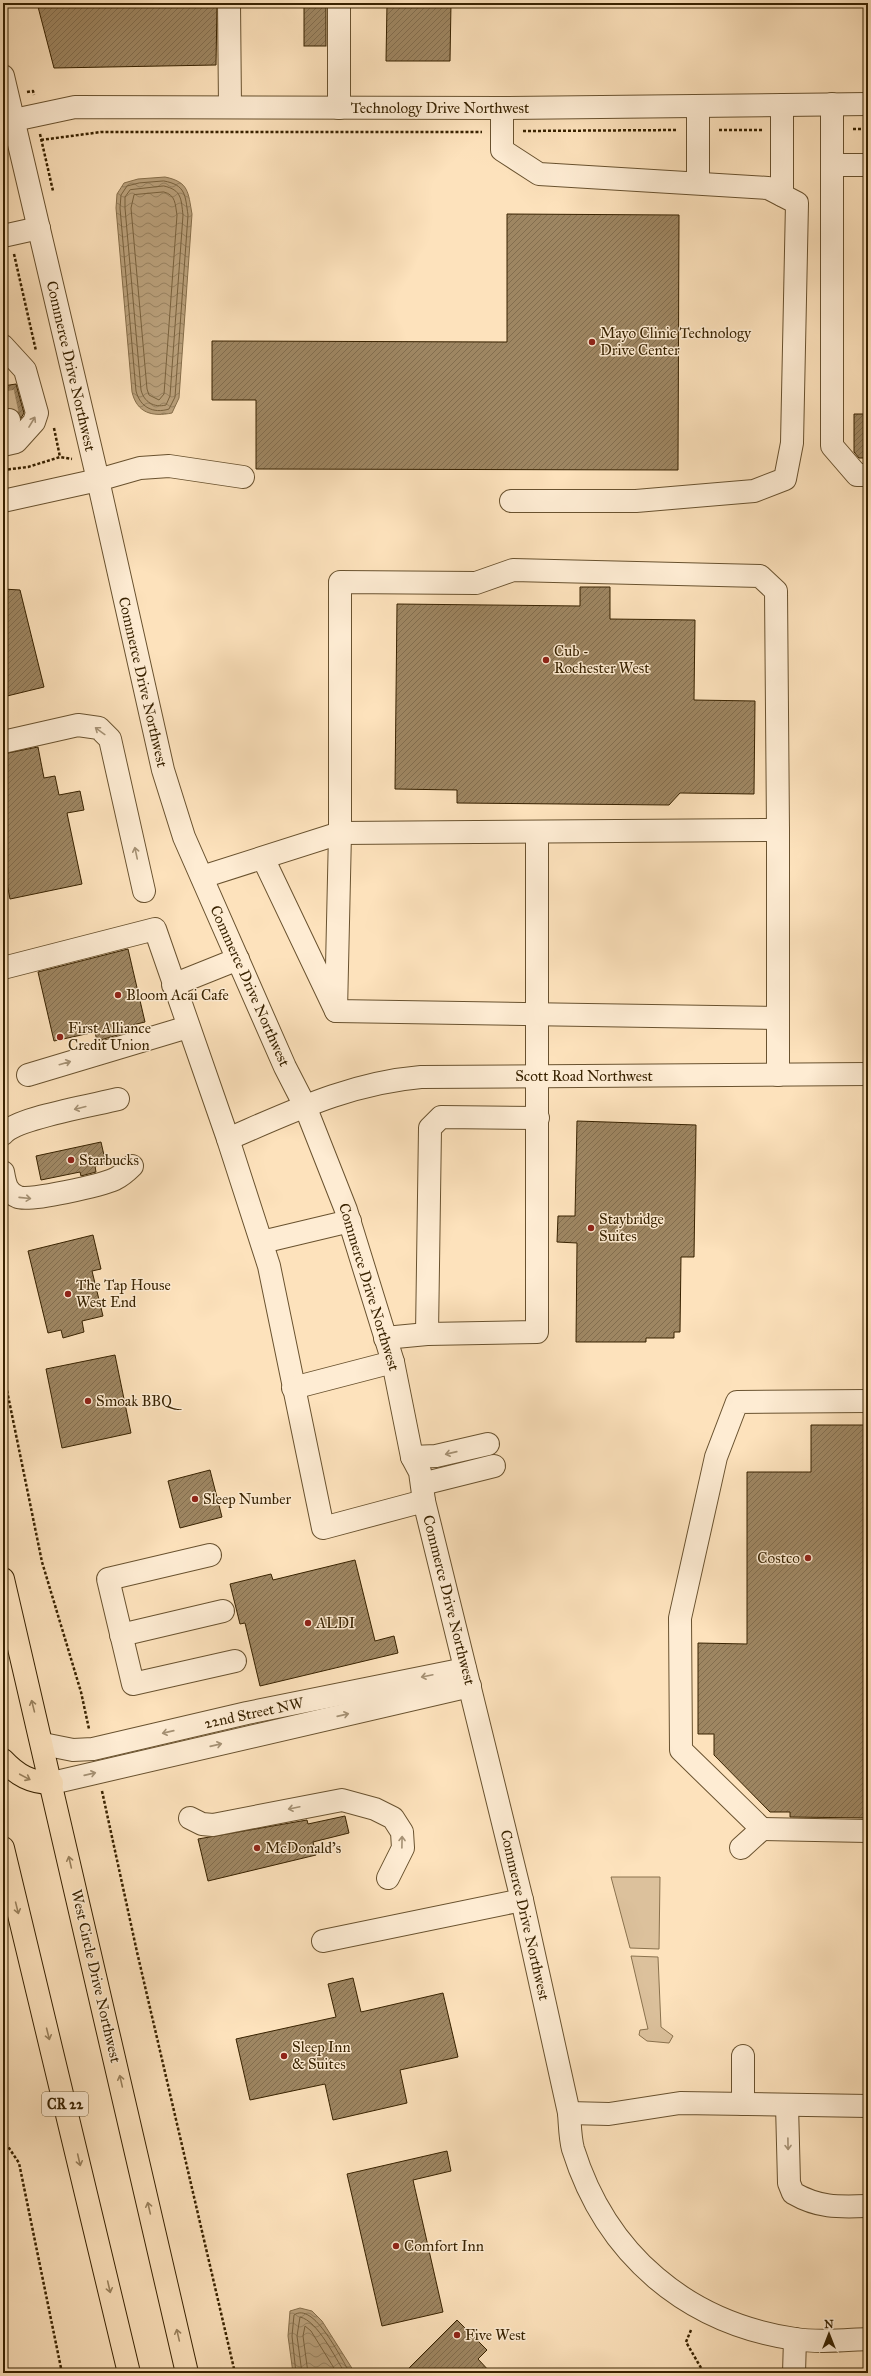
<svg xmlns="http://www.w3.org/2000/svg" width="871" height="2376" font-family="'IM FELL Great Primer',serif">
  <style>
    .grass { fill: #dcc19c; stroke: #8a724e }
    .water { fill: url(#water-waves); stroke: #866e4a }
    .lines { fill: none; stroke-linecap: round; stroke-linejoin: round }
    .shore { stroke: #79623e; stroke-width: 1 }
    .building { fill: url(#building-hatch); stroke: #382200 }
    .minor-tunnel { stroke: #d6bc96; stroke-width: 22; stroke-dasharray: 22 11; stroke-linecap: butt }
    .minor-casing { stroke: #69522f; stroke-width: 24 }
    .major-casing { stroke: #382200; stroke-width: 24 }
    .path { stroke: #382200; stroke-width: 2.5; stroke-dasharray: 3 2; stroke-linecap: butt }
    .minor { stroke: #feecd3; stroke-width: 22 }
    .major { stroke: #fde2bc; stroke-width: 22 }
    .oneway { stroke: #a59174 }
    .oneway2 { stroke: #9a825e }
    .poi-dot { fill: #8f2418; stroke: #feecd3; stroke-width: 1.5 }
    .labels { text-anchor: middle; stroke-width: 3; stroke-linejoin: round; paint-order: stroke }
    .shield { fill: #feecd3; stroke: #735f3f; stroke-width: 1 }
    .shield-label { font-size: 14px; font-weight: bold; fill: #382200 }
    .street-label { font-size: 15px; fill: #382200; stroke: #feecd3 }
    .poi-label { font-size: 15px; fill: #382200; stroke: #feecd3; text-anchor: start }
  </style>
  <defs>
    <pattern id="water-waves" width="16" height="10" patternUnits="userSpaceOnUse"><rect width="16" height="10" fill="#baa17c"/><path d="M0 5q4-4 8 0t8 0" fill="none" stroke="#988363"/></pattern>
    <pattern id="building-hatch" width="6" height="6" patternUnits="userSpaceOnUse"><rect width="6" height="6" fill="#9e8662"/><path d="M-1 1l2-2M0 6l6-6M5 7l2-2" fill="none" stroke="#826d4e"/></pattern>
  </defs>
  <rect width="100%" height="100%" fill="#fde2bc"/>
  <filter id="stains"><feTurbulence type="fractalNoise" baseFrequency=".005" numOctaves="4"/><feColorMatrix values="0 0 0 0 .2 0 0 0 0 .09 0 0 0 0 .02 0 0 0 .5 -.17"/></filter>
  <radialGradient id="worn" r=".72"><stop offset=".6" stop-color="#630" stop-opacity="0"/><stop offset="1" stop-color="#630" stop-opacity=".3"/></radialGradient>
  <g class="grass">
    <polygon points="611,1877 660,1877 659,1949 630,1948"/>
    <polygon points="631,1956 658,1957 661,2027 673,2036 669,2043 647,2041 639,2035 640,2030 648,2029"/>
  </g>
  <g class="water">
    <path d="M165,177C189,182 188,192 192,214L179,398L172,413C152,417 137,413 132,392L116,208L117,194L124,183L138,179Z"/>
    <polygon points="300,2308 312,2311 322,2321 355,2373 293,2373 288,2336 290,2311"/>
  </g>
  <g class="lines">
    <g class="shore">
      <path d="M164,181C186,185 185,195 188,215L175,397L169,409C153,414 140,407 136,391L120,208L121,195L127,186L139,183Z"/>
      <path d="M164,186C182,190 181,199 183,215L170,396L166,405C154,408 144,402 141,390L125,208V197L130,190Z"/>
      <path d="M164,192C176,195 175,204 177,215L164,394L159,400L149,395L147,389L131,208L134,195Z"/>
      <path d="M296,2373L292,2336L294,2315C314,2301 341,2359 350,2373"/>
      <path d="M302,2373L297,2336L300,2317C318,2321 335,2358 345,2373"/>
      <polyline points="308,2373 303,2336 305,2326 311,2331 337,2373"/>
    </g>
  </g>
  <g class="building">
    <polygon points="37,3 99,3 100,6 217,4 216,65 54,68"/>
    <rect x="304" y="3" width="22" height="43"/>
    <polygon points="387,3 451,3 450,61 386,61"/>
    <polygon points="507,214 679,215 678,470 256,469 256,400 212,400 212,341 507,342"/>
    <polygon points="16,384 24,413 21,418 14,409 3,409 3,386"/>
    <polygon points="854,414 868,414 868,458 859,458 854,452"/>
    <polygon points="580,587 610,587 610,619 695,620 694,700 755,701 754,794 680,793 669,805 457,803 457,790 395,789 397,604 580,606"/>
    <polygon points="3,589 20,590 44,687 3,697"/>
    <polygon points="38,747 44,778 55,776 59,795 80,791 84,810 67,813 82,884 10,899 3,863 3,754"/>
    <polygon points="128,949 145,1022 120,1028 121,1034 97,1041 95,1032 54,1041 38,972"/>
    <polygon points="577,1121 696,1125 694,1257 681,1257 680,1332 674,1332 674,1338 646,1338 646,1342 576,1342 577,1243 557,1242 558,1216 575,1216"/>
    <polygon points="101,1142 106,1164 95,1166 96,1172 81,1176 80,1172 41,1180 36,1156"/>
    <polygon points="93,1235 101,1269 92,1271 103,1316 82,1321 84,1332 63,1338 61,1330 48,1333 28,1251"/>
    <polygon points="115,1355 131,1433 62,1448 46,1369"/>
    <polygon points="811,1425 868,1425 868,1818 790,1817 790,1812 770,1812 714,1755 714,1734 698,1734 698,1643 747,1644 747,1472 811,1472"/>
    <polygon points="210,1470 222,1517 180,1528 168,1481"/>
    <polygon points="355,1560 375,1641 394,1636 398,1653 260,1686 245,1623 240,1624 230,1584 271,1574 273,1580"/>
    <polygon points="345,1816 349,1833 313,1842 316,1855 208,1881 198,1839 307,1820 308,1824"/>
    <polygon points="353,1978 361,2012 443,1993 458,2057 400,2070 407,2103 333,2120 325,2084 250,2100 236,2039 336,2017 328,1984"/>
    <polygon points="447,2151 451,2171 413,2180 443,2312 382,2326 347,2174"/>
    <polygon points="457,2320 487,2350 478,2359 491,2373 404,2373"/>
  </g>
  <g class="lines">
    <polyline class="minor-tunnel" points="3,392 9,420"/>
    <g class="minor-casing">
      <g id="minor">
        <polyline points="229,3 230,107"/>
        <polyline points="339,3 339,108"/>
        <path d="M3,76L98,480L163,770L184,837L285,1067L305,1106L346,1210L393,1362L412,1457L420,1472L424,1501L522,1900L569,2113C570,2125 570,2138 573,2149C606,2255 687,2323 795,2339C819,2343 844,2340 868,2339"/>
        <polyline points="832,104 832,446 857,475 868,475"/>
        <polyline points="782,105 782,195"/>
        <polyline points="698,106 698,183"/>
        <polyline points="502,108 502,150 539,174 768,188 797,203 792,443 785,479 754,491 636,501 511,501"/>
        <polyline points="14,120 75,107 502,108 868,104"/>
        <polyline points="832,165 868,165"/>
        <polyline points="3,236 39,228"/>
        <polyline points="3,346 25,370 37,413 34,422 16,442 3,445"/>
        <polyline points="3,433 9,420"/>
        <polyline points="3,501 98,480 140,468 169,466 243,477"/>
        <polyline points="3,742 78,725 99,728 110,739 144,891"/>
        <polyline points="263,858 336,1011 778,1018"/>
        <polyline points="202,877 340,833 778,830 778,1075"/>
        <polyline points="3,968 155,929 228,1139 269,1266 323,1528 424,1501"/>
        <polyline points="173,985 238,959"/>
        <polyline points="336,1011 340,833 340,582 476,583 513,570 760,576 776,591 778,830"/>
        <polyline points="28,1075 188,1027"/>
        <path d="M3,1134C16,1118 94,1105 118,1099"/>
        <path d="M228,1139C293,1111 350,1083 421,1077L868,1074"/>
        <path d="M3,1172C5,1183 6,1192 18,1197C29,1202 102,1185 115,1179C121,1176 127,1171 132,1166"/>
        <polyline points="262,1242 350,1221"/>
        <polyline points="427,1334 430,1128 441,1117 538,1118"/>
        <polyline points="385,1338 427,1334 537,1332 537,832"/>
        <polyline points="293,1388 393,1362"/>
        <polyline points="412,1457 436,1456 488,1444"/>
        <polyline points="422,1484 494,1466"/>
        <polyline points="210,1555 108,1579 133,1684 235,1661"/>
        <polyline points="121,1635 223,1611"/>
        <polyline points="43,1744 73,1750 93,1749 247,1713 465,1669"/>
        <polyline points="52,1783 470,1686"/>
        <polyline points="190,1818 202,1824 213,1825 342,1800 375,1809 393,1818 402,1832 403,1848 388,1878"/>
        <polyline points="762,1829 868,1831"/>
        <polyline points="741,1848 762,1829 681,1750 680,1618 716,1457 737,1402 868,1401"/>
        <polyline points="323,1941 522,1900"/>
        <polyline points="743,2056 743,2104"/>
        <path d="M787,2105L789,2183L793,2193C819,2208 838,2207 868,2206"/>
        <polyline points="569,2113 609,2114 680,2103 868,2106"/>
        <polyline points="794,2373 795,2339"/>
      </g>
    </g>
    <g class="major-casing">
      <g id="major">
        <polyline points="3,1579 187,2373"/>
        <path d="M3,1760C17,1775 31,1783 52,1783"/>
        <polyline points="3,1848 129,2373"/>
      </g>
    </g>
    <g class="path">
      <polyline points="27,92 33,91 34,95"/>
      <polyline points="853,129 868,129"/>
      <polyline points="719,130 762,130"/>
      <polyline points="523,131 678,130"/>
      <polyline points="40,134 53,191"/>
      <polyline points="41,140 101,132 482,132"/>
      <polyline points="3,207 5,216"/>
      <polyline points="14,254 36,351"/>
      <polyline points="54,428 60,457"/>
      <polyline points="3,470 28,467 60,457 72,459"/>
      <polyline points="3,1371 42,1562 81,1692 89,1729"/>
      <polyline points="102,1791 137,1952 235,2373"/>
      <polyline points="3,2139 19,2163 62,2373"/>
      <polyline points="691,2330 686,2342 704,2373"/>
    </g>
    <use href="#minor" class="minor"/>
    <use href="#major" class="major"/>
  </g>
  <defs><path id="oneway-shaft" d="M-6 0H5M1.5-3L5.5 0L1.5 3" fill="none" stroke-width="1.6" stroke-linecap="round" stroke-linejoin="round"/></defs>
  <g class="oneway">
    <use href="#oneway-shaft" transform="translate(32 422) rotate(-59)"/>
    <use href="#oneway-shaft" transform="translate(100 731) rotate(-144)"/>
    <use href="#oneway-shaft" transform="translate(136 853) rotate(-102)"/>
    <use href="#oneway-shaft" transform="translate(65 1063) rotate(-16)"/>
    <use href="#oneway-shaft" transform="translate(80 1108) rotate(166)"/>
    <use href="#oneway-shaft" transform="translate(25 1198) rotate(6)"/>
    <use href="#oneway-shaft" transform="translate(451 1453) rotate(167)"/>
    <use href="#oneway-shaft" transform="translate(427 1676) rotate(168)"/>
    <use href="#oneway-shaft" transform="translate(343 1715) rotate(-13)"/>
    <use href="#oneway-shaft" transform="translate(168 1732) rotate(167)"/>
    <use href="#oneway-shaft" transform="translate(216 1745) rotate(-13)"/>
    <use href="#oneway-shaft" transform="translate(90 1774) rotate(-13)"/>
    <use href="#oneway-shaft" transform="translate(294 1808) rotate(168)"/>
    <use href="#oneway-shaft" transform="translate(402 1842) rotate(-89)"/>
    <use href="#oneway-shaft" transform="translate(788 2144) rotate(89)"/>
  </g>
  <g class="oneway2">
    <use href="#oneway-shaft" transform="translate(33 1706) rotate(-104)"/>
    <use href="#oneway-shaft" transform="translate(25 1777) rotate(28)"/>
    <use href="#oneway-shaft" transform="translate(70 1862) rotate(-103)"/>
    <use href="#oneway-shaft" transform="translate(17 1908) rotate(76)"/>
    <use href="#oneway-shaft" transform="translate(48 2034) rotate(76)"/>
    <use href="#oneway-shaft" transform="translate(121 2081) rotate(-103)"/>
    <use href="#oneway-shaft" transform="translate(79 2160) rotate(77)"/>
    <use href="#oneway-shaft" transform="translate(149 2208) rotate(-103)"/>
    <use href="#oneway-shaft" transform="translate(109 2287) rotate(77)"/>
    <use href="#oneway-shaft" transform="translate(178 2335) rotate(-103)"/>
  </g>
  <g class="poi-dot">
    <circle cx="592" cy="342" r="4"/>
    <circle cx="546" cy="660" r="4"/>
    <circle cx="118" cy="995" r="4"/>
    <circle cx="60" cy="1037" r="4"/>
    <circle cx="71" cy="1160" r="4"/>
    <circle cx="591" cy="1228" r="4"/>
    <circle cx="68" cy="1294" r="4"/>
    <circle cx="88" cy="1401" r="4"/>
    <circle cx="195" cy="1499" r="4"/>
    <circle cx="808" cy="1558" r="4"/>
    <circle cx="308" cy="1623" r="4"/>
    <circle cx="257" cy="1848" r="4"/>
    <circle cx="284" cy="2056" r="4"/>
    <circle cx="396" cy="2246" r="4"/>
    <circle cx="457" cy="2335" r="4"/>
  </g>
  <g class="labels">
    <rect class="shield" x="42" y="2092" width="46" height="24" rx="3"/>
    <g class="shield-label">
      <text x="65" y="2109">CR 22</text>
    </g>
    <g class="street-label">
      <text x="440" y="113">Technology Drive Northwest</text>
      <text transform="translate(71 366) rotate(77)" y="5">Commerce Drive Northwest</text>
      <text transform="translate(143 682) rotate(77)" y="5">Commerce Drive Northwest</text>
      <text transform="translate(250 986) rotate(66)" y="5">Commerce Drive Northwest</text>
      <text x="584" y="1081">Scott Road Northwest</text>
      <text transform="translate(369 1287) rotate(73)" y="5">Commerce Drive Northwest</text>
      <text transform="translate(449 1600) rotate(76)" y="5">Commerce Drive Northwest</text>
      <text transform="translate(254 1713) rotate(-12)" y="5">22nd Street NW</text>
      <text transform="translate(525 1915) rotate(77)" y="5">Commerce Drive Northwest</text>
      <text transform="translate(96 1976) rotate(77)" y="5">West Circle Drive Northwest</text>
    </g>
    <g class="poi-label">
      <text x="600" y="338">Mayo Clinic Technology<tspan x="600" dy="17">Drive Center</tspan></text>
      <text x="554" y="656">Cub -<tspan x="554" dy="17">Rochester West</tspan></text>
      <text x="126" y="1000">Bloom Acai Cafe</text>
      <text x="68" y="1033">First Alliance<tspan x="68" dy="17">Credit Union</tspan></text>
      <text x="79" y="1165">Starbucks</text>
      <text x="599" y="1224">Staybridge<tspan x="599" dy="17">Suites</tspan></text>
      <text x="76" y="1290">The Tap House<tspan x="76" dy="17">West End</tspan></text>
      <text x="96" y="1406">Smoak BBQ</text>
      <text x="203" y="1504">Sleep Number</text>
      <text x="800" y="1563" text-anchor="end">Costco</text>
      <text x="316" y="1628">ALDI</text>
      <text x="265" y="1853">McDonald's</text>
      <text x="292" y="2052">Sleep Inn<tspan x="292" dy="17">&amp; Suites</tspan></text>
      <text x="404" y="2251">Comfort Inn</text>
      <text x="465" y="2340">Five West</text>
    </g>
  </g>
  <rect width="871" height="2376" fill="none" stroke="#fde2bc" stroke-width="16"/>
  <rect x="4" y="4" width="863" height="2368" fill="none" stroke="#382200" stroke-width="2"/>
  <rect x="8" y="8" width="855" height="2360" fill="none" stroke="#382200"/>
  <g transform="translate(829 2334)" stroke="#feecd3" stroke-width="3" paint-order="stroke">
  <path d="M0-3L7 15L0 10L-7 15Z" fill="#382200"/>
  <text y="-6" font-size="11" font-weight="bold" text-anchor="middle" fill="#382200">N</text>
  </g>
  <rect width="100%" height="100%" filter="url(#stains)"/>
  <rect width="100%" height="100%" fill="url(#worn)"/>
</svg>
